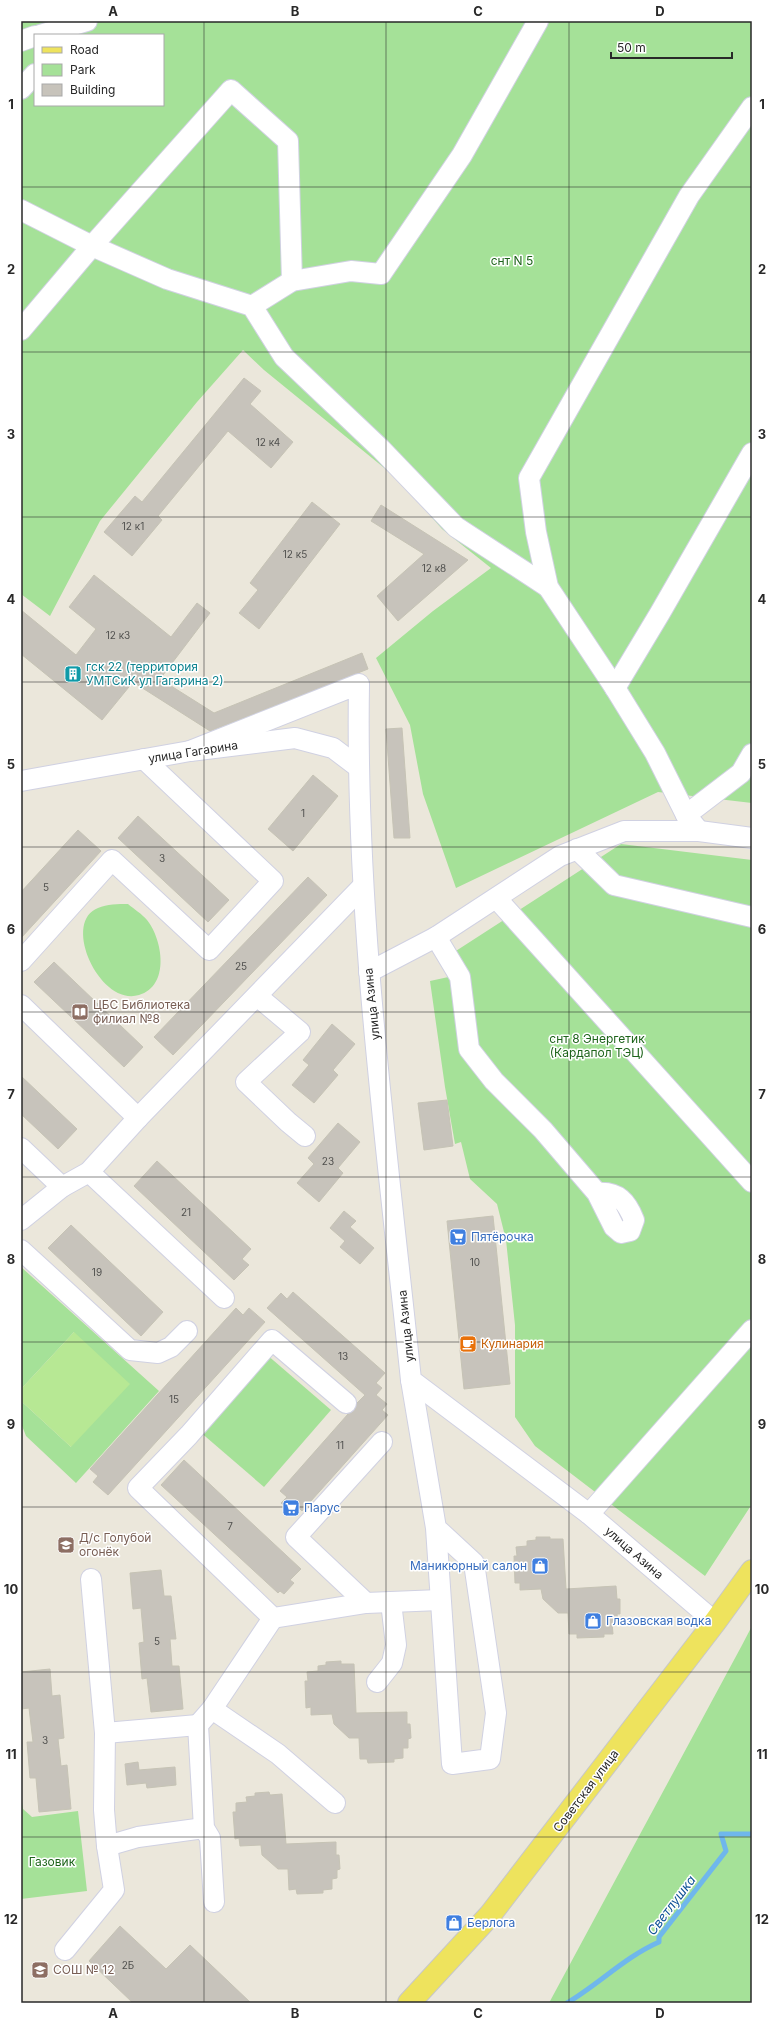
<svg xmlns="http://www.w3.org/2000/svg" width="773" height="2024" font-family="Inter,sans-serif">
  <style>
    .green { fill: #a5e198; fill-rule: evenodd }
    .pitch { fill: #b7e894 }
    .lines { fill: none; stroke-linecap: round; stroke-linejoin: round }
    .stream { stroke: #6fb7ec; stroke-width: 5 }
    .building { fill: #c7c3bb; stroke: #c6c3b5 }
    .minor-casing { stroke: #d0d1e2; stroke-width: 22 }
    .major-casing { stroke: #c7c7c7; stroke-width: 24 }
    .minor { stroke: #fff; stroke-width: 20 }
    .major { stroke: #eee35d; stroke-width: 22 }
    .grid { fill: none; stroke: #292929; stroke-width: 1; stroke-opacity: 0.55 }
    .labels { text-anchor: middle; stroke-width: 3; stroke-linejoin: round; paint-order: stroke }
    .number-label { font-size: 10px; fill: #50504e }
    .park-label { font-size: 12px; fill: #1e641b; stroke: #fff }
    .culture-label { font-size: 12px; fill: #0d838f; stroke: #fff; text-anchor: start }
    .street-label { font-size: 12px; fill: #292929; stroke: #fff }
    .education-label { font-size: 12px; fill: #785e54; stroke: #fff; text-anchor: start }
    .shop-label { font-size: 12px; fill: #366cbe; stroke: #fff; text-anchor: start }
    .food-label { font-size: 12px; fill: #c56008; stroke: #fff; text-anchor: start }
    .water-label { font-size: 13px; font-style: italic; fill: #105397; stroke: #fff }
    .neatline { fill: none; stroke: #292929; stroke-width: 1.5 }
    .grid-label { font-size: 13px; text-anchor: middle; font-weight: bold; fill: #292929 }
  </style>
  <rect width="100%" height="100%" fill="#ebe7db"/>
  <g class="green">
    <path d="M21,21H752V803L658,792L456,888L423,794L410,725L376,658L433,611L491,568L442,529L399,480L264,370L243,350L197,402L100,521L50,616L21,594ZM35,35H163V105H35Z"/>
    <polygon points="621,844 752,860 752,1504 705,1576 535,1446 515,1417 515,1325 506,1240 497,1204 470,1179 461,1142 455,1144 445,1087 430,981 453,976 445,958"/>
    <path d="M128,904C134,909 142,914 147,920C163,940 170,986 139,995C100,1007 61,922 98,908C107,904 118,904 128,904Z"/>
    <polygon points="21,1267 159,1391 76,1483 26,1436 21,1423 21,1401 71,1447 74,1332 21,1389"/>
    <polygon points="266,1354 331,1410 264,1487 199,1431"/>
    <polygon points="752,1626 752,2003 549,2003 741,1647"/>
    <polygon points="21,1795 23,1809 32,1817 78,1811 87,1891 21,1899"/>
  </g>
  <polygon class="pitch" points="74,1332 130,1384 71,1447 21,1401 21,1389"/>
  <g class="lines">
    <path class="stream" d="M567,2003C599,1984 625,1957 659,1942V1937L726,1851L721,1834H752"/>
  </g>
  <g class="building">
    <polygon points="244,378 261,391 250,404 293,442 271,468 228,431 158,516 162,520 132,556 104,532 135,496 142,502"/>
    <polygon points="312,502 340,524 259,629 239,613 258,590 250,583"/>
    <polygon points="381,505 468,560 398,621 377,596 424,554 371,521"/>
    <polygon points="94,575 171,637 197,603 210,613 160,679 214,713 362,653 368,669 210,731 133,682 102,720 21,654 21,610 76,655 96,629 69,607"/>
    <polygon points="402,728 410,838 394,838 386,729"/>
    <polygon points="313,775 338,796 293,851 268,829"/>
    <polygon points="138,816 229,900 208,922 118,838"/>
    <polygon points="78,830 101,851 21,938 21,892"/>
    <polygon points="308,877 327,895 173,1055 154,1037"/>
    <polygon points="54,962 143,1047 124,1067 34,982"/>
    <polygon points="332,1024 355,1044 333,1070 338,1075 314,1103 292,1085 309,1065 303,1060"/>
    <polygon points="21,1076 77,1129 58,1149 21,1114"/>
    <polygon points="447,1100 453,1146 424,1150 418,1103"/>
    <polygon points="338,1123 360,1142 338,1168 343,1173 319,1202 297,1183 314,1164 308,1158"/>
    <polygon points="157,1161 251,1249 242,1259 249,1265 234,1280 134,1186"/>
    <polygon points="344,1211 356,1221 350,1227 374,1248 360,1264 340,1247 345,1241 330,1228"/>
    <polygon points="493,1216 510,1384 464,1389 447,1221"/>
    <polygon points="71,1225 163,1312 141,1336 48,1248"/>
    <polygon points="293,1292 385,1373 376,1383 382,1388 376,1395 387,1404 382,1410 388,1415 302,1511 299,1508 294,1514 281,1503 287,1497 280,1491 348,1414 354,1411 357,1403 365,1395 267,1308 281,1293 287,1299"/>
    <polygon points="236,1308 243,1315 249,1308 265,1322 108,1495 93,1482 98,1476 90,1469"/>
    <polygon points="184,1460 301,1569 290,1580 294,1583 284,1594 280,1591 278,1593 161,1485"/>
    <polygon points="536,1537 550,1537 550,1539 563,1539 566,1589 616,1586 617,1599 620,1599 620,1614 617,1614 618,1623 612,1623 613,1634 604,1634 604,1637 577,1638 577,1634 569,1634 568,1613 558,1613 543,1599 541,1589 520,1590 520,1583 515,1583 514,1556 517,1556 516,1547 527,1546 527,1541 536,1540"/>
    <polygon points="161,1570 164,1596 171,1596 176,1639 170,1639 172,1666 179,1666 183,1709 151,1712 147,1678 142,1679 139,1643 144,1642 141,1608 133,1609 130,1573"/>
    <polygon points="341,1661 341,1664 354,1664 356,1713 407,1712 407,1724 410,1724 411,1738 408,1739 408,1748 403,1748 403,1758 394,1759 394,1762 368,1763 367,1759 360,1759 359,1738 349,1738 334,1724 332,1714 311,1715 311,1707 306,1708 305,1681 308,1681 307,1672 318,1671 318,1666 326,1665 326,1662"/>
    <polygon points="50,1669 52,1696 60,1695 64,1738 58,1739 61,1766 67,1765 71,1809 39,1812 36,1778 30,1778 27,1742 33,1742 29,1708 21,1709 21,1672"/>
    <polygon points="138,1762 139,1770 175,1767 176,1785 147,1788 146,1783 127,1785 125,1764"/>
    <polygon points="269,1792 270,1795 282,1794 286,1844 336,1842 336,1855 339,1855 340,1869 337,1870 337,1878 332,1879 332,1889 323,1890 323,1893 297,1894 296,1889 289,1890 288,1869 278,1869 262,1855 261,1845 240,1846 239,1838 235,1839 233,1812 236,1812 236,1803 247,1802 246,1797 255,1796 255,1793"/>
    <polygon points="120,1926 166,1969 190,1945 251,2003 133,2003 89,1961"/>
  </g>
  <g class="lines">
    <g class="minor-casing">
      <g id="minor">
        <polyline points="40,35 87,21"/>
        <polyline points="21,41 35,36"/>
        <polyline points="21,89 35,74"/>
        <polyline points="21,210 92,246 167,279 252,306 284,357 381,449 456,527 548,587"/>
        <polyline points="252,306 292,281 351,271 381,274 462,155 538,21"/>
        <polyline points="21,330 92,246 231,90 288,141 292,281"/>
        <polyline points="615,688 660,613 752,453"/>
        <path d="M190,751L359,684C355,917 387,1149 411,1380L589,1514L715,1622"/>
        <polyline points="21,781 190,751 295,738 333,748 358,767"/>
        <polyline points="686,815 741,773 752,754"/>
        <polyline points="699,831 686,815 655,753 615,688 548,587 536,532 529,478 689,196 752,107"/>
        <polyline points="577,849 614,885 752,917"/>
        <polyline points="497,899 752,1182"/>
        <path d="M436,937L460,977L469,1049L494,1081L543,1130L597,1193L614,1227L621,1233L630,1231L634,1220C627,1202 618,1191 597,1193"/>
        <polyline points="21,961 112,860 209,950 273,881 144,759"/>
        <polyline points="369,972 436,937 560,856 624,831 699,831 752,838"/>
        <polyline points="257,996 300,1032 246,1082 288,1122 305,1136"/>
        <polyline points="21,1005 138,1118 89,1172 62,1187"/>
        <polyline points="138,1118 363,886"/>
        <polyline points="21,1148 62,1187 21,1220"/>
        <polyline points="89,1172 224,1298"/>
        <polyline points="21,1250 130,1350 158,1353 171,1347 187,1331"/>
        <polyline points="411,1380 436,1528 452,1764 490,1759 496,1713 474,1563 436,1528"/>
        <polyline points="346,1403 272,1340 189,1435 138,1488 273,1618 366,1603 440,1600"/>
        <polyline points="589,1514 752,1330"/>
        <polyline points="366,1603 296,1537 382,1442"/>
        <polyline points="377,1682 392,1663 396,1645 391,1602"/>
        <polyline points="212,1709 278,1754 335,1803"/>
        <polyline points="105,1733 198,1725"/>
        <polyline points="107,1846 138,1837 204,1828"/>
        <polyline points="214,1902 210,1838 204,1828 198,1725 212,1709 273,1618"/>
        <polyline points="65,1950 114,1890 107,1846 104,1810 105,1733 91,1579"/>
      </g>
    </g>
    <g class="major-casing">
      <polyline id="major" points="409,2003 490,1915 715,1622 752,1571"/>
    </g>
    <use href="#minor" class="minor"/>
    <use href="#major" class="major"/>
  </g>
  <path class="grid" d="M204,21V2003M386,21V2003M569,21V2003M21,187H752M21,352H752M21,517H752M21,682H752M21,847H752M21,1012H752M21,1177H752M21,1342H752M21,1507H752M21,1672H752M21,1837H752"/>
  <defs>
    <g id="building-square" transform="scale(0.9)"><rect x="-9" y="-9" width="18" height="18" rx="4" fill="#0f9aa8" stroke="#fff"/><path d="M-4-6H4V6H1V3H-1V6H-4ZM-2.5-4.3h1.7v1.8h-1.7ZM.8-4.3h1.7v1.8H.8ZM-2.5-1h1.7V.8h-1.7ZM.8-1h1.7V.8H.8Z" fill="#fff"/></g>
    <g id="library-square" transform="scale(0.9)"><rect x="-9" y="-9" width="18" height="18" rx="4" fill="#8d6e63" stroke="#fff"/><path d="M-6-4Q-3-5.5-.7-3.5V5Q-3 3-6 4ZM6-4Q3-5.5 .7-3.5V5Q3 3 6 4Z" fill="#fff"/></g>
    <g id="supermarket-square" transform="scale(0.9)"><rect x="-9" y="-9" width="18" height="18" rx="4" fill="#3f7fe0" stroke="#fff"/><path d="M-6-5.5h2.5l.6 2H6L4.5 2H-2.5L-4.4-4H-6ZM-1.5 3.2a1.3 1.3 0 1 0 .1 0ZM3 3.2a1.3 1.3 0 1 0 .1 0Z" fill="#fff"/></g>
    <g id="cafe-square" transform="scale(0.9)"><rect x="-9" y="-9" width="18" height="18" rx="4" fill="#e8710a" stroke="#fff"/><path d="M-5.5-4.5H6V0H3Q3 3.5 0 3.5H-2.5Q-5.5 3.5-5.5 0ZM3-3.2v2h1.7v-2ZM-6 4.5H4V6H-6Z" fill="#fff"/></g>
    <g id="school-square" transform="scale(0.9)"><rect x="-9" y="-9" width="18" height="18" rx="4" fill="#8d6e63" stroke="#fff"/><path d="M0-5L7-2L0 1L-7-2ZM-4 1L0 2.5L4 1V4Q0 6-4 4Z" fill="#fff"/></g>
    <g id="shop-square" transform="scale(0.9)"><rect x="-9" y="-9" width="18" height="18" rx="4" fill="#3f7fe0" stroke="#fff"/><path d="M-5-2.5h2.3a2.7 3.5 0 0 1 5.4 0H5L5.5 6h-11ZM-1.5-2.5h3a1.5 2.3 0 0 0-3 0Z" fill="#fff"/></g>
  </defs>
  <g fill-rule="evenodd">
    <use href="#building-square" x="73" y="674"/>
    <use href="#library-square" x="80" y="1012"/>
    <use href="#supermarket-square" x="458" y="1237"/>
    <use href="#cafe-square" x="468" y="1344"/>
    <use href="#supermarket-square" x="291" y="1508"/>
    <use href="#school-square" x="66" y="1545"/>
    <use href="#shop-square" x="540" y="1566"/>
    <use href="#shop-square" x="593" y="1621"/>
    <use href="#shop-square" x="454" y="1923"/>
    <use href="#school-square" x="40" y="1970"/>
  </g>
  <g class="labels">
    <g class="number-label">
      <text x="268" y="446">12 к4</text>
      <text x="133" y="530">12 к1</text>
      <text x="295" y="558">12 к5</text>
      <text x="434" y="572">12 к8</text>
      <text x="118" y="639">12 к3</text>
      <text x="303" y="817">1</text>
      <text x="162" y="862">3</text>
      <text x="46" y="891">5</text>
      <text x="241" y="970">25</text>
      <text x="328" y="1165">23</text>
      <text x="186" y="1216">21</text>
      <text x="475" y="1266">10</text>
      <text x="97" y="1276">19</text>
      <text x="343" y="1360">13</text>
      <text x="174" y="1403">15</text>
      <text x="340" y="1449">11</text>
      <text x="230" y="1530">7</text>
      <text x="157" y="1645">5</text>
      <text x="45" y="1744">3</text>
      <text x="128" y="1969">2Б</text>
    </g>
    <g class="park-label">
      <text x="512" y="265">снт N 5</text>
      <text x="597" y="1043">снт 8 Энергетик<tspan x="597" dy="14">(Кардапол ТЭЦ)</tspan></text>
      <text x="52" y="1866">Газовик</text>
    </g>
    <g class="culture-label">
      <text x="86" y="671">гск 22 (территория<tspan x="86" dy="14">УМТСиК ул Гагарина 2)</tspan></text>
    </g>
    <g class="street-label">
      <text transform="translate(193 752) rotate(-9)" y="4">улица Гагарина</text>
      <text transform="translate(372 1004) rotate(-96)" y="4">улица Азина</text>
      <text transform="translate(406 1326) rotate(-96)" y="4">улица Азина</text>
      <text transform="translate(634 1553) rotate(41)" y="4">улица Азина</text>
      <text transform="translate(586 1791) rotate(-53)" y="4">Советская улица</text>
    </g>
    <g class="education-label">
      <text x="93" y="1009">ЦБС Библиотека<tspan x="93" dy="14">филиал №8</tspan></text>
      <text x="79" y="1542">Д/с Голубой<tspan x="79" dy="14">огонёк</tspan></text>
      <text x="53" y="1974">СОШ № 12</text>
    </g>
    <g class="shop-label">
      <text x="471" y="1241">Пятёрочка</text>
      <text x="304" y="1512">Парус</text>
      <text x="527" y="1570" text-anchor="end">Маникюрный салон</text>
      <text x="606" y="1625">Глазовская водка</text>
      <text x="467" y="1927">Берлога</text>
    </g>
    <g class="food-label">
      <text x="481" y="1348">Кулинария</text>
    </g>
    <g class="water-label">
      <text transform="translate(671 1905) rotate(-53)" y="5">Светлушка</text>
    </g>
  </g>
  <rect width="773" height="2024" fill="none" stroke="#ffffff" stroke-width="44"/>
  <rect x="34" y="34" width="130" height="72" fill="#ffffff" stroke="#a9a9a9"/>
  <rect x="42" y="47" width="20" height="6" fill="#eee35d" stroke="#a9a9a9"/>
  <text x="70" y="54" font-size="12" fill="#292929">Road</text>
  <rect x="42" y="64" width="20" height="12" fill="#a5e198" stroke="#a9a9a9"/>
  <text x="70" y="74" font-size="12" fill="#292929">Park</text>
  <rect x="42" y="84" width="20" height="12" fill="#c7c3bb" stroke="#a9a9a9"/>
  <text x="70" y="94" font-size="12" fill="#292929">Building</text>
  <path d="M611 52v6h121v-6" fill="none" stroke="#292929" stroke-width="2"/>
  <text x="617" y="52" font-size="12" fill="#292929" stroke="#ffffff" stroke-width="3" paint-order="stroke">50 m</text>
  <rect x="22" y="22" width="729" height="1980" class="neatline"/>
  <g class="grid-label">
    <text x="113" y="16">A</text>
    <text x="295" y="16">B</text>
    <text x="478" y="16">C</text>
    <text x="660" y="16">D</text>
    <text x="11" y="109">1</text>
    <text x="762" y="109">1</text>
    <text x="11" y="274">2</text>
    <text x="762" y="274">2</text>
    <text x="11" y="439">3</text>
    <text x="762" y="439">3</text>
    <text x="11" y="604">4</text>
    <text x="762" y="604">4</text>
    <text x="11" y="769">5</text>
    <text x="762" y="769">5</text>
    <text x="11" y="934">6</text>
    <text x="762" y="934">6</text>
    <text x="11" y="1099">7</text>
    <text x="762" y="1099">7</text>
    <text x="11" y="1264">8</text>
    <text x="762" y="1264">8</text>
    <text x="11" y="1429">9</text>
    <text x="762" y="1429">9</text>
    <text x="11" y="1594">10</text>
    <text x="762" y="1594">10</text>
    <text x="11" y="1759">11</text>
    <text x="762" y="1759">11</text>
    <text x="11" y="1924">12</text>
    <text x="762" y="1924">12</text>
    <text x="113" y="2018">A</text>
    <text x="295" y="2018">B</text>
    <text x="478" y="2018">C</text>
    <text x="660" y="2018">D</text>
  </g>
</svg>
